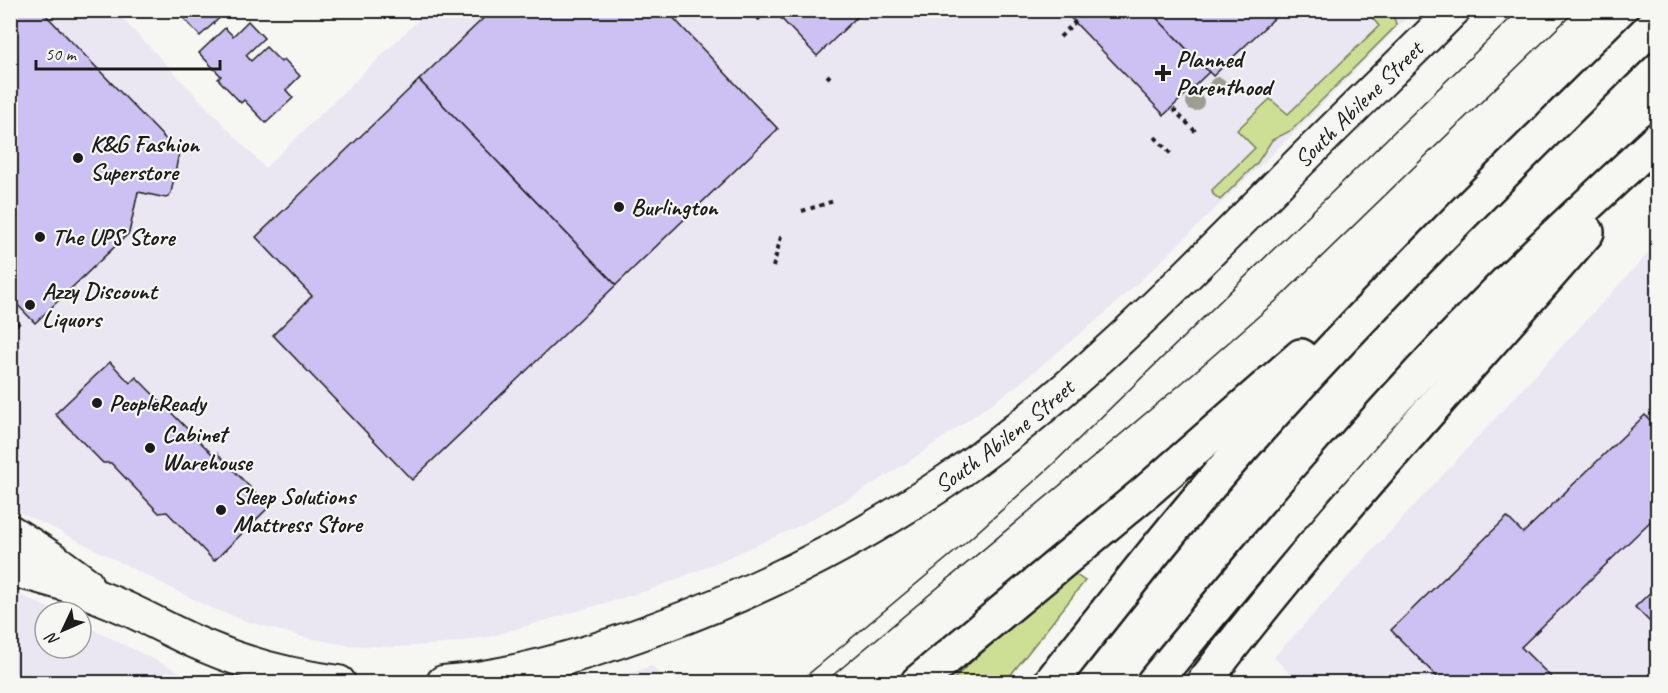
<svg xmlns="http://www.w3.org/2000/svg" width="1668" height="693" font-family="Caveat,sans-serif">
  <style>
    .built { fill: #eae6f2 }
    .green { fill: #cddf94; stroke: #747e58; stroke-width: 1.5 }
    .building { fill: #cdc0f2; stroke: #1c1c1c; stroke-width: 1.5 }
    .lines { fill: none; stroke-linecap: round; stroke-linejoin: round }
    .secondary-casing { stroke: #1c1c1c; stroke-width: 36 }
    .highway-casing { stroke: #1c1c1c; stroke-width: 38 }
    .path { stroke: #1c1c1c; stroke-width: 4; stroke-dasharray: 4.5 4.5; stroke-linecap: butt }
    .secondary { stroke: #f6f6f2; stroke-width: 32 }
    .highway { stroke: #f6f6f2; stroke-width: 33 }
    .tram { stroke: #1c1c1c; stroke-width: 1.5 }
    .tree { fill: #9b9e90 }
    .poi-dot { fill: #1c1c1c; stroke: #f6f6f2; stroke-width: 2 }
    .labels { text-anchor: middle; stroke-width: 4.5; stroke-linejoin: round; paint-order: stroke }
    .poi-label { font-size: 24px; font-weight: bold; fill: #1c1c1c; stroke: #f6f6f2; text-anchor: start }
    .street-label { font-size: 24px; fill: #1c1c1c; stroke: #f6f6f2 }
  </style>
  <rect width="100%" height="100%" fill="#f6f6f2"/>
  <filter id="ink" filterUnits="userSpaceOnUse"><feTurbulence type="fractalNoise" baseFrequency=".0167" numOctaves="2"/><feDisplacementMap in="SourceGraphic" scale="12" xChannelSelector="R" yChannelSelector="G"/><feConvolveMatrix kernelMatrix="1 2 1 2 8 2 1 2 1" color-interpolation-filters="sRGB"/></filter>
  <g filter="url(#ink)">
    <g class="built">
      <polygon points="10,11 115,11 265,168 428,11 1413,11 1301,126 1159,263 1104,314 1015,387 908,462 855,495 801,525 711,565 652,589 492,636 445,644 395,647 347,645 307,638 246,621 207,606 37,520 11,509"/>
      <polygon points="1657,244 1657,682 1298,682 1274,657"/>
      <polygon points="10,590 57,612 45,612 45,648 81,648 81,624 200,682 11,682"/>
      <polygon points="652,666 667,682 606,682"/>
    </g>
    <g class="green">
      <polygon points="1369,11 1392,11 1396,24 1395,27 1292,130 1272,140 1257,163 1220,200 1213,194 1212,190 1255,148 1237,130 1270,99 1288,114 1379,26 1369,14"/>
      <polygon points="1073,573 1085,581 1005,682 951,682 968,665"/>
    </g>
    <g class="building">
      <polygon points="10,10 41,10 179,153 171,193 166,198 138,192 129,233 35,323 10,297 10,102 12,101 10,99"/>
      <polygon points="170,10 226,10 227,11 200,36 178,12 175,15"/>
      <polygon points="492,10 666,10 778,129 616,285 419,80"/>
      <polygon points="773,10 864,10 817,56"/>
      <polygon points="1063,10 1149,10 1209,72 1164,115"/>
      <polygon points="1149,10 1283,10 1213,76"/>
      <polygon points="248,21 264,38 246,55 251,61 266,47 281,62 284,59 300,76 286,90 293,98 266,123 244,100 241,103 218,79 221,76 199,53 225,28 233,36"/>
      <polygon points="419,80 616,285 412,480 273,335 312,296 256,237"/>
      <polygon points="110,362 130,383 136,377 214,456 217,453 269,507 214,561 167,512 159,513 111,463 103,463 55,414"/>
      <polygon points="1645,415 1658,428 1658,514 1521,647 1556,682 1442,682 1391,630 1507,517 1523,533"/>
      <polygon points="1658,585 1658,630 1635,607"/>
    </g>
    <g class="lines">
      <g class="secondary-casing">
        <g id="secondary">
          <polyline points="10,531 52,558 86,583"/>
          <path d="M10,570C44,577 79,588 111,602C144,615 174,634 207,647C249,665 294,676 339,682"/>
          <path id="s1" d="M443,682C516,676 591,653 660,627C764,589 866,537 958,473C1075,390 1176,287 1277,185C1335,126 1395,69 1454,10"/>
        </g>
      </g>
      <g class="highway-casing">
        <g id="highway">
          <polyline points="918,682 1147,491 1301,356"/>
          <path d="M1051,682C1118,597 1185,511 1258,430C1386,288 1521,155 1658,21"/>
          <path d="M1154,682C1266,545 1380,409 1506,283C1555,234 1607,187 1658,139"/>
          <path d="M1204,682C1323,525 1458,381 1587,232"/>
        </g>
      </g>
      <g class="path">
        <polyline points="751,10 762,22"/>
        <polyline points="769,15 772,12"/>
        <polyline points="1060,37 1076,21"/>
        <polyline points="827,78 830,75"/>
        <polyline points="1173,109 1196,132"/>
        <polyline points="1155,137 1172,155"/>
        <polyline points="10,184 14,187 10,190"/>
        <polyline points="802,211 834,201"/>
        <polyline points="773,267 782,233"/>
        <polyline points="10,315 20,326"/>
      </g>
      <use href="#secondary" class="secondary"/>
      <use href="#highway" class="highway"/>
      <g class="tram">
        <polyline points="799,682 964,544 1050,467 1519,10"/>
        <polyline points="825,682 1182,383 1276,301 1576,10"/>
      </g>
    </g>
    <g class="tree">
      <circle cx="1218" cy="86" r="9"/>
      <circle cx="1195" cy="102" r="9"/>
    </g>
  </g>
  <g class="poi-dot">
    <path d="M1160 64h6v6h6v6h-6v6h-6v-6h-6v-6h6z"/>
    <circle cx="78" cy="158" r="6"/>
    <circle cx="619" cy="207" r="6"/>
    <circle cx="40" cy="237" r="6"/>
    <circle cx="30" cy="305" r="6"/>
    <circle cx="97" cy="403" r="6"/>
    <circle cx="150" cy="448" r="6"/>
    <circle cx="221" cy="510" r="6"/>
  </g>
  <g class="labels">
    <g class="poi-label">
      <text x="1176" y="67">Planned<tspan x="1176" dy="28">Parenthood</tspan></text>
      <text x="90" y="152">K&amp;G Fashion<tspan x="90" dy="28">Superstore</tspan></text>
      <text x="631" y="215">Burlington</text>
      <text x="52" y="245">The UPS Store</text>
      <text x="42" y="299">Azzy Discount<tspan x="42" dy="28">Liquors</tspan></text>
      <text x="109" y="411">PeopleReady</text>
      <text x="162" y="442">Cabinet<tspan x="162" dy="28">Warehouse</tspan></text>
      <text x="233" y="504">Sleep Solutions<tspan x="233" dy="28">Mattress Store</tspan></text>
    </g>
    <g class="street-label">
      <text dy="8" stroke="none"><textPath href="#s1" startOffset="1106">South Abilene Street</textPath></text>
      <text dy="8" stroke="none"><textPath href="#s1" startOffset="620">South Abilene Street</textPath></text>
    </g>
  </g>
  <rect width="1668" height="693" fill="none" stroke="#f6f6f2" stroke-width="36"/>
  <rect x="18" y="18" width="1632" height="657" fill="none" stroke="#1c1c1c" stroke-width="2" filter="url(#ink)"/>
  <g transform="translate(63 630) rotate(226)"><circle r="28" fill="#f6f6f2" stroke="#9f9f9c" stroke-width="1.5"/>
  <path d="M0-4.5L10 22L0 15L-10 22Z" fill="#1c1c1c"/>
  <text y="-9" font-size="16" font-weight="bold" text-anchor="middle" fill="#1c1c1c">N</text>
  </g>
  <path d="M36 60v9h184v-9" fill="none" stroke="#1c1c1c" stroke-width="3"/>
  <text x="45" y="60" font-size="18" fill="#1c1c1c" stroke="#f6f6f2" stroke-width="4.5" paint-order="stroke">50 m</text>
</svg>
